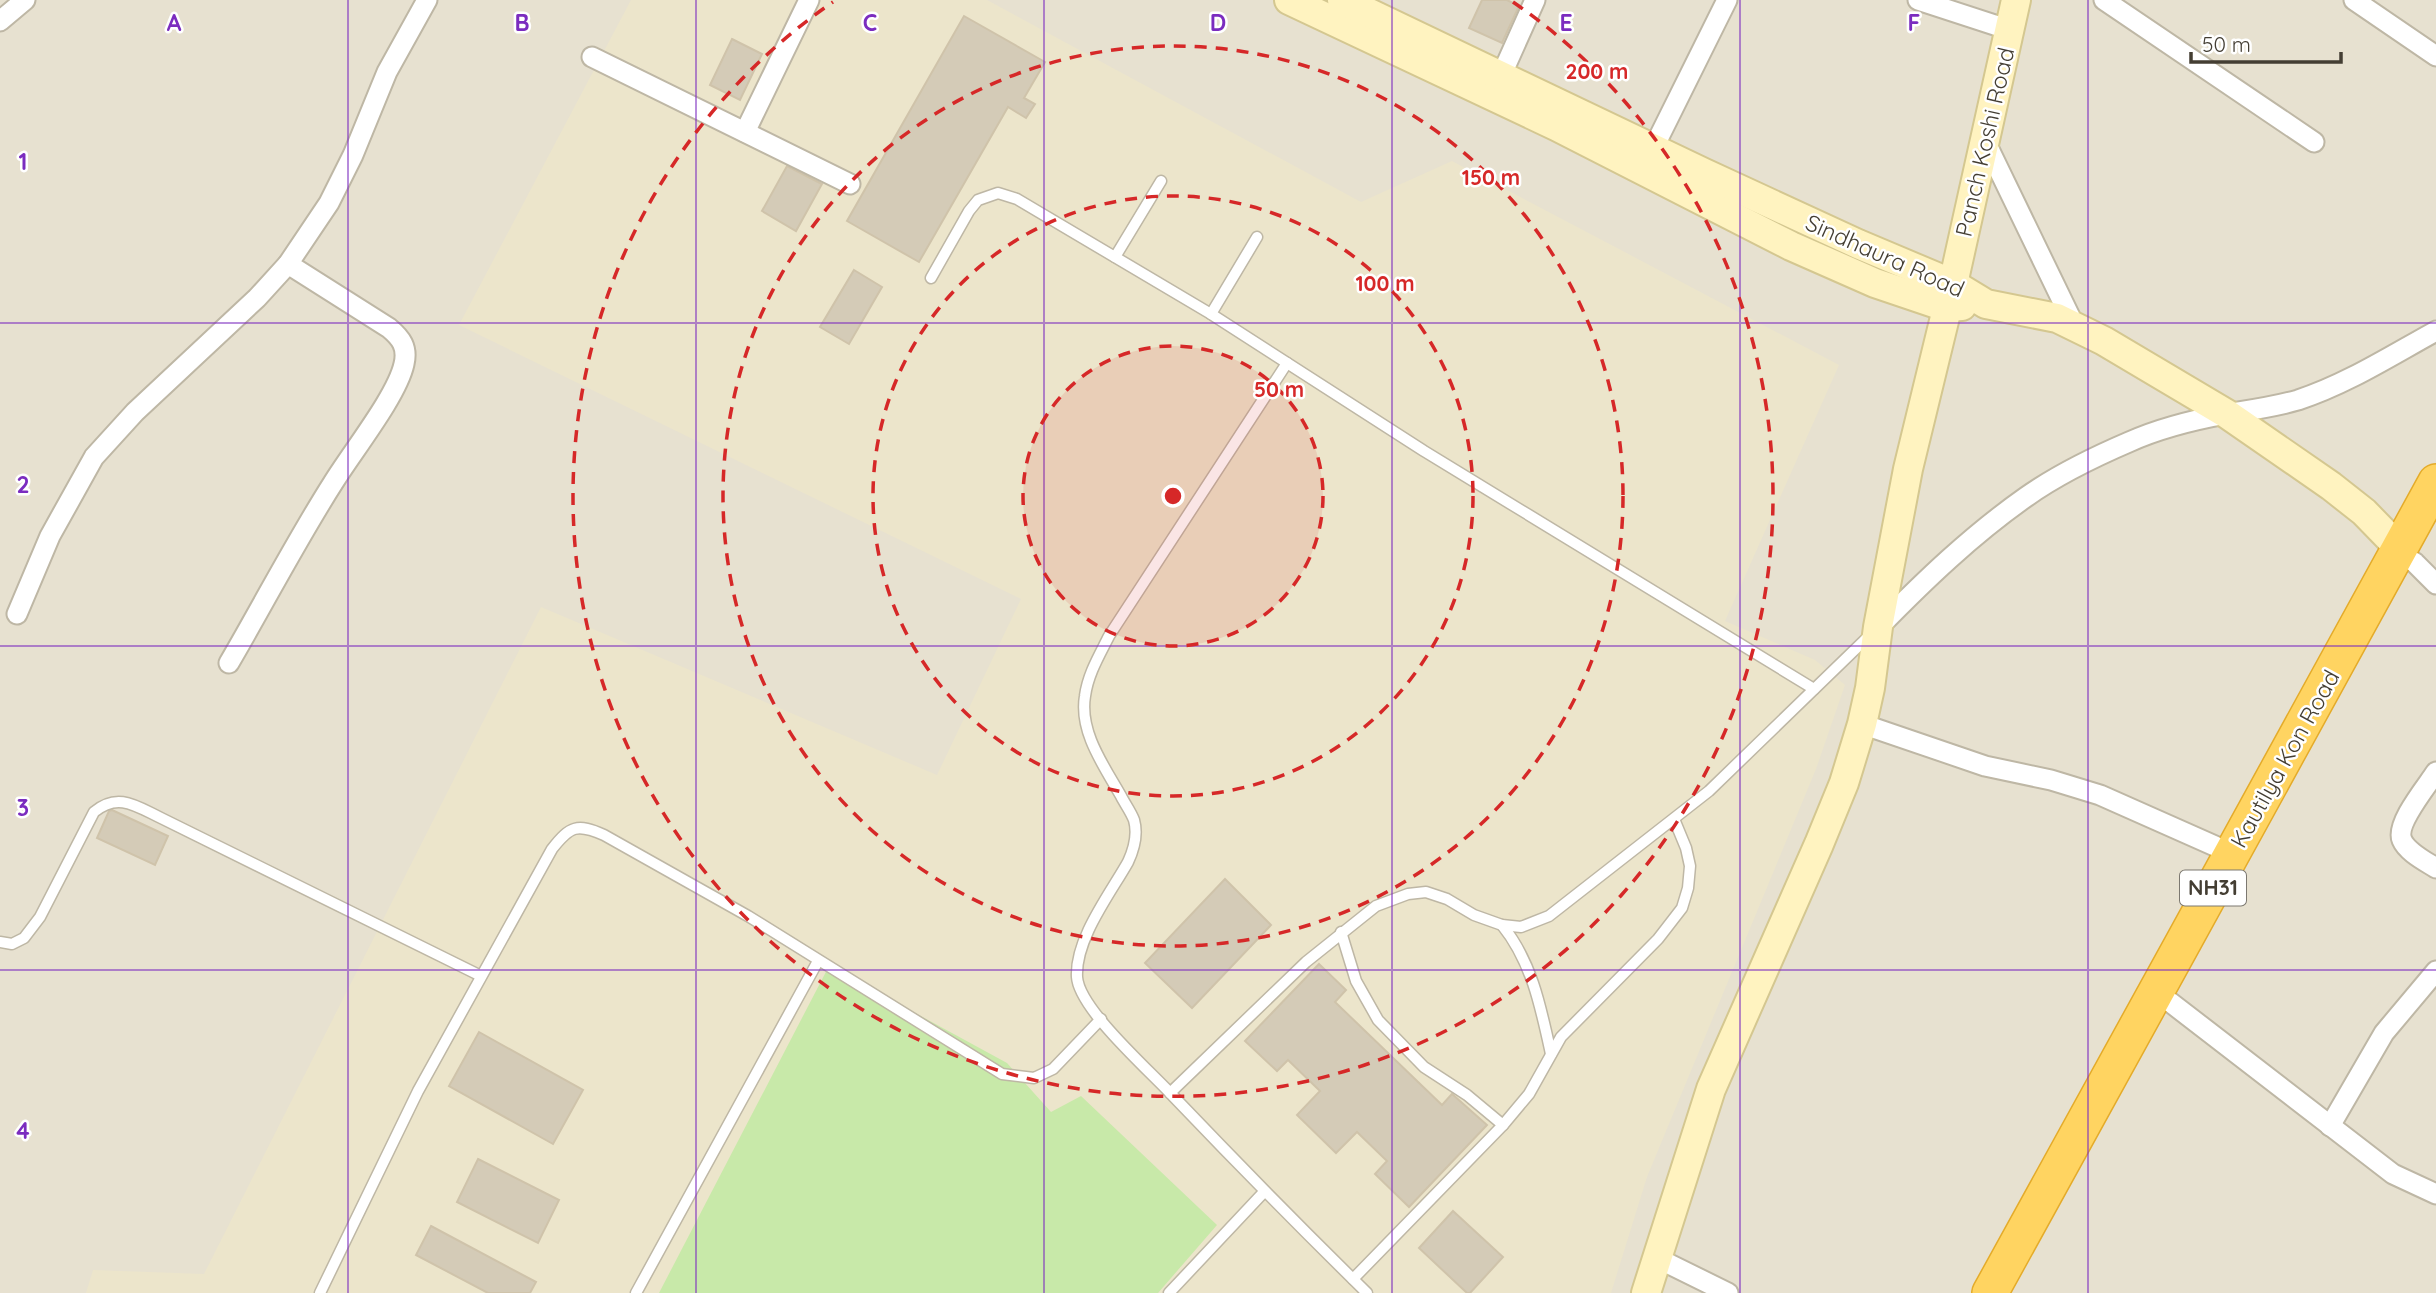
<svg xmlns="http://www.w3.org/2000/svg" width="2436" height="1293" font-family="Quicksand,sans-serif">
  <style>
    .residential { fill: #e7e1d0 }
    .education { fill: #ece5cb }
    .green { fill: #c8e9a9 }
    .building { fill: #d4cbb7; stroke: #cfc3aa; stroke-width: 2 }
    .lines { fill: none; stroke-linecap: round; stroke-linejoin: round }
    .lane-casing { stroke: #beb7a5; stroke-width: 13 }
    .street-casing { stroke: #beb7a5; stroke-width: 23 }
    .secondary-casing { stroke: #d4c790; stroke-width: 32 }
    .highway-casing { stroke: #e4ab2a; stroke-width: 38 }
    .lane { stroke: #fff; stroke-width: 10 }
    .street { stroke: #fff; stroke-width: 19 }
    .secondary { stroke: #fff3c0; stroke-width: 28 }
    .highway { stroke: #ffd461; stroke-width: 35 }
    .grid { fill: none; stroke: #7b2cbf; stroke-width: 2; stroke-opacity: 0.55 }
    .ring { fill: none; stroke: #d62828; stroke-width: 3.5; stroke-dasharray: 12 9 }
    .labels { text-anchor: middle; stroke-width: 5; stroke-linejoin: round; paint-order: stroke }
    .shield { fill: #fff; stroke: #7c7870; stroke-width: 2 }
    .shield-label { font-size: 21px; font-weight: bold; fill: #443e33 }
    .street-label { font-size: 23px; fill: #443e33; stroke: #fff }
    .grid-label { font-size: 23px; text-anchor: middle; font-weight: bold; fill: #7b2cbf; stroke: #fff; stroke-width: 5; stroke-linejoin: round; paint-order: stroke }
    .centre { fill: #d62828; stroke: #fff; stroke-width: 3.5 }
    .ring-label { font-size: 21px; text-anchor: middle; font-weight: bold; fill: #d62828; stroke: #fff; stroke-width: 5; stroke-linejoin: round; paint-order: stroke }
  </style>
  <rect width="100%" height="100%" fill="#f2eee3"/>
  <rect class="residential" x="0" y="0" width="2436" height="1293"/>
  <polygon class="education" points="631,0 987,0 1361,202 1452,161 1839,365 1725,621 1815,660 1845,685 1816,769 1647,1177 1611,1293 86,1293 93,1270 204,1274 541,607 937,775 1021,599 459,325"/>
  <polygon class="green" points="829,966 1007,1063 1051,1112 1081,1096 1217,1225 1158,1293 659,1293"/>
  <g class="building">
    <polygon points="1482,0 1507,0 1519,6 1502,43 1469,28"/>
    <polygon points="964,16 1045,62 1024,98 1035,104 1026,118 1008,107 919,262 847,221"/>
    <polygon points="732,39 762,54 740,100 710,85"/>
    <polygon points="787,166 822,184 796,231 762,211"/>
    <polygon points="854,270 882,287 849,344 820,327"/>
    <polygon points="112,810 168,836 155,865 97,838 109,811"/>
    <polygon points="1225,879 1271,925 1192,1008 1145,963"/>
    <polygon points="1319,964 1346,990 1335,1002 1442,1105 1452,1094 1487,1125 1409,1207 1375,1174 1387,1161 1357,1132 1336,1153 1297,1115 1320,1091 1288,1060 1277,1071 1245,1041"/>
    <polygon points="479,1032 583,1090 553,1144 449,1086"/>
    <polygon points="478,1159 559,1200 538,1243 457,1202"/>
    <polygon points="1453,1211 1503,1257 1470,1293 1467,1293 1419,1248"/>
    <polygon points="431,1226 536,1282 530,1293 488,1293 416,1255"/>
  </g>
  <g class="lines">
    <g class="lane-casing">
      <g id="lane">
        <polyline points="1115,257 1161,181"/>
        <polyline points="931,278 969,211 978,200 998,193 1017,199 1211,314 1424,451 1814,689"/>
        <polyline points="1211,314 1257,237"/>
        <path d="M1287,363L1109,636C1099,656 1088,674 1085,696C1079,732 1104,766 1121,796C1125,804 1131,812 1134,820C1138,834 1134,849 1128,862C1110,894 1075,939 1077,977C1079,1009 1150,1071 1173,1096C1237,1163 1301,1228 1367,1293"/>
        <path d="M1502,925C1532,962 1541,1008 1551,1054"/>
        <polyline points="1341,932 1356,981 1378,1020 1424,1067 1467,1095 1503,1125"/>
        <path d="M0,942L12,944L24,938L40,917L94,812C118,792 136,806 161,818L481,976"/>
        <polyline points="1170,1093 1306,962 1376,906 1408,894 1426,892 1447,899 1474,915 1502,925 1521,927 1549,916 1709,791 1870,635"/>
        <polyline points="1353,1279 1503,1125 1529,1094 1561,1037 1658,939 1682,908 1688,888 1690,866 1686,848 1674,819"/>
        <path d="M320,1293L418,1091L552,849C570,826 577,823 604,835L748,916L1002,1074L1034,1078L1053,1069L1101,1019"/>
        <polyline points="636,1293 818,961"/>
        <polyline points="1169,1293 1264,1192"/>
      </g>
    </g>
    <g class="street-casing">
      <g id="street">
        <polyline points="1918,0 2010,30"/>
        <polyline points="2104,0 2314,142"/>
        <polyline points="2354,0 2436,56"/>
        <polyline points="0,21 25,0"/>
        <polyline points="592,57 850,184"/>
        <polyline points="1501,76 1535,0"/>
        <polyline points="745,132 809,0"/>
        <polyline points="1985,141 2075,327"/>
        <polyline points="1653,149 1727,0"/>
        <polyline points="2414,562 2436,584"/>
        <polyline points="17,614 50,536 94,457 135,412 257,298 288,264 329,203 353,155 387,72 427,0"/>
        <path d="M1879,627C1925,580 1972,535 2026,497C2057,475 2094,457 2129,442C2160,428 2193,420 2226,414C2251,410 2274,407 2298,400C2347,384 2392,355 2436,331"/>
        <path d="M229,663C264,603 296,541 333,483C352,452 397,396 404,364C408,347 401,338 389,328L288,264"/>
        <polyline points="1862,724 1985,766 2051,780 2100,795 2233,854"/>
        <path d="M2436,772C2427,786 2395,824 2402,840C2407,852 2425,861 2436,868"/>
        <polyline points="2170,1002 2393,1174 2436,1194"/>
        <polyline points="2330,1126 2384,1033 2436,971"/>
        <polyline points="1657,1258 1728,1293"/>
      </g>
    </g>
    <g class="secondary-casing">
      <g id="secondary">
        <polyline points="1289,0 1556,126 1791,246 1875,283 1946,307 1962,306"/>
        <polyline points="1342,0 1704,173 1858,244 1953,284 1986,304 2057,318 2104,341 2227,414 2331,486 2364,512 2400,549"/>
        <polyline points="1646,1293 1711,1089 1819,844 1844,783 1862,724 1870,688 1878,627 1908,469 1953,284 2016,0"/>
      </g>
    </g>
    <g class="highway-casing">
      <path id="highway" d="M1990,1293C2138,1022 2289,754 2436,482"/>
    </g>
    <use href="#lane" class="lane"/>
    <use href="#street" class="street"/>
    <use href="#secondary" class="secondary"/>
    <use href="#highway" class="highway"/>
  </g>
  <path class="grid" d="M348,0V1293M696,0V1293M1044,0V1293M1392,0V1293M1740,0V1293M2088,0V1293M0,323H2436M0,646H2436M0,970H2436"/>
  <circle cx="1173" cy="496" r="150" fill="#d62828" fill-opacity=".12"/>
  <g class="ring">
    <circle cx="1173" cy="496" r="150"/>
    <circle cx="1173" cy="496" r="300"/>
    <circle cx="1173" cy="496" r="450"/>
    <path d="M1513 2A600 600 0 1 1 833 2"/>
  </g>
  <g class="labels">
    <rect class="shield" x="2180" y="870.5" width="66" height="35" rx="5"/>
    <g class="shield-label">
      <text x="2213" y="895">NH31</text>
    </g>
    <g class="street-label">
      <text transform="translate(1985 142) rotate(-77)" y="8">Panch Koshi Road</text>
      <text transform="translate(1885 256) rotate(24)" y="8">Sindhaura Road</text>
      <text transform="translate(2285 759) rotate(-61)" y="8">Kautilya Kon Road</text>
    </g>
  </g>
  <g class="grid-label">
    <text x="174" y="31">A</text>
    <text x="522" y="31">B</text>
    <text x="870" y="31">C</text>
    <text x="1218" y="31">D</text>
    <text x="1566" y="31">E</text>
    <text x="1914" y="31">F</text>
    <text x="23" y="170">1</text>
    <text x="23" y="493">2</text>
    <text x="23" y="816">3</text>
    <text x="23" y="1139">4</text>
  </g>
  <circle cx="1173" cy="496" r="10" class="centre"/>
  <g class="ring-label">
    <text x="1597" y="79">200 m</text>
    <text x="1491" y="185">150 m</text>
    <text x="1385" y="291">100 m</text>
    <text x="1279" y="397">50 m</text>
  </g>
  <path d="M2191 52v10h150v-10" fill="none" stroke="#443e33" stroke-width="3.5"/>
  <text x="2202" y="52" font-size="21" fill="#443e33" stroke="#ffffff" stroke-width="5" paint-order="stroke">50 m</text>
</svg>
